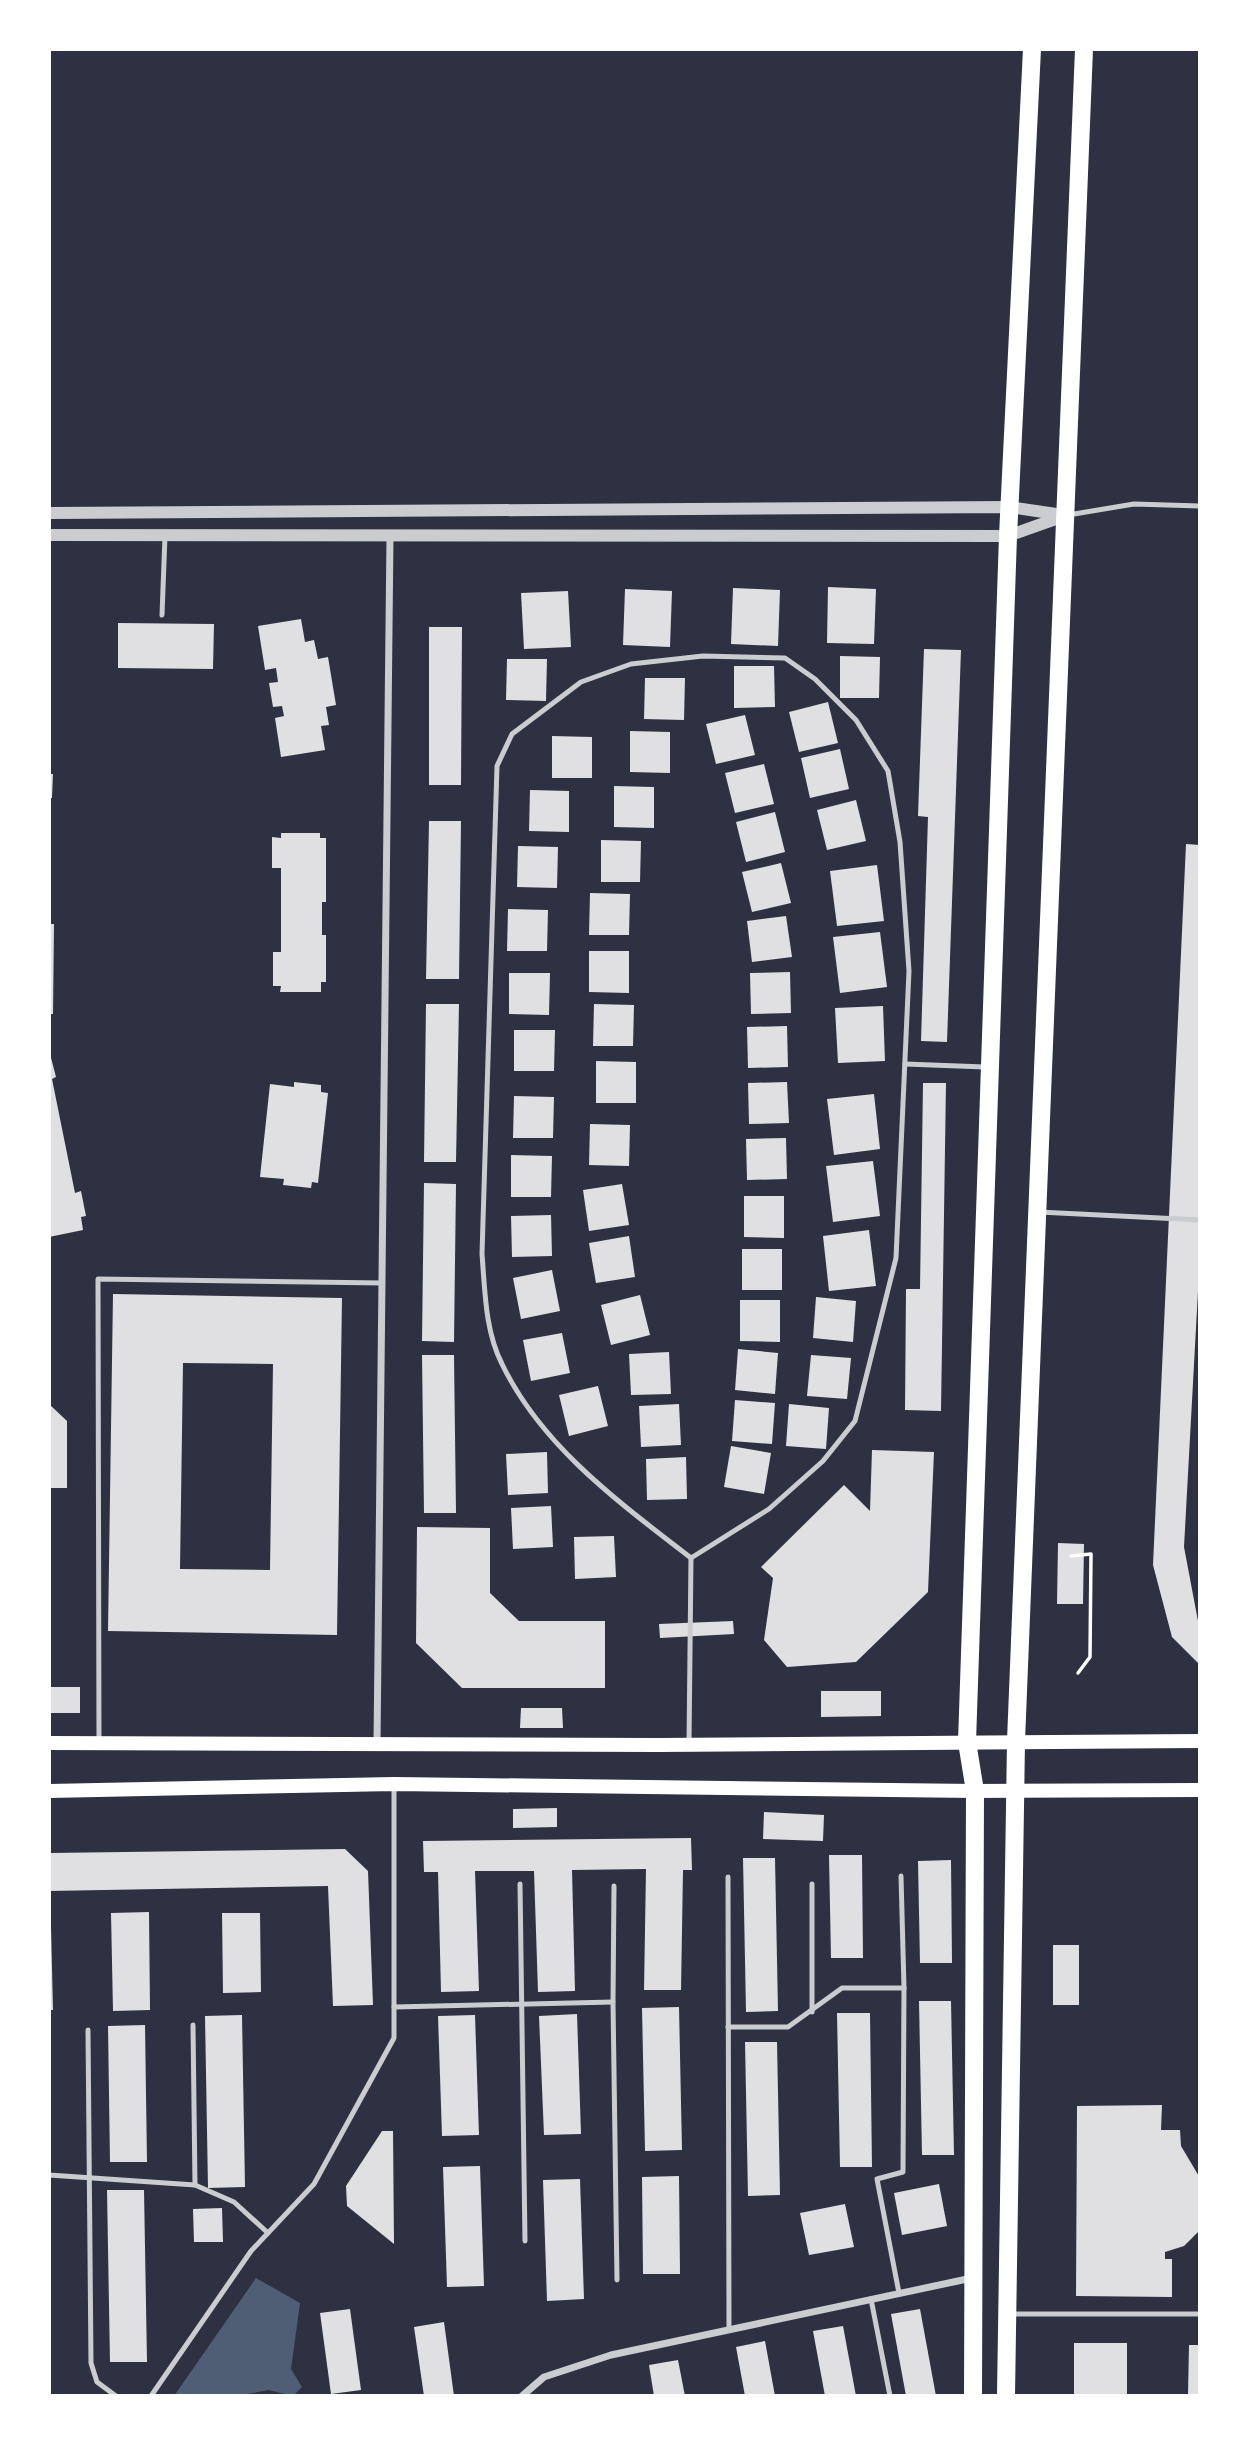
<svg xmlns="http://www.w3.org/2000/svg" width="1249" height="2445" font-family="'PT Sans Narrow',sans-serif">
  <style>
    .water { fill: #4f5d75 }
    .building { fill: #e0e0e3; fill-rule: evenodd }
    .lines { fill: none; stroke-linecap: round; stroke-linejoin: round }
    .path { stroke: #fff; stroke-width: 3.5 }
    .service { stroke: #caccd0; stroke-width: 5 }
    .minor { stroke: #caccd0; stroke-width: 7 }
    .tertiary { stroke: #caccd0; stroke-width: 12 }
    .secondary { stroke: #fff; stroke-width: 14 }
    .primary { stroke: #fff; stroke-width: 18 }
  </style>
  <rect width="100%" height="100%" fill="#2d3142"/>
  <polygon class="water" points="256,2278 300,2303 291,2369 302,2387 293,2396 269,2390 237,2396 174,2396"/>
  <g class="building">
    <polygon points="828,587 876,589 874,644 827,643"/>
    <polygon points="733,588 780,590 778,646 731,644"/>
    <polygon points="625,589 672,591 670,647 623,645"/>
    <polygon points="568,591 571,647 524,649 521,593"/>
    <polygon points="301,619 305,642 314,640 318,659 328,657 336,705 326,707 329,725 321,726 325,750 281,757 275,718 284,716 282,706 273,707 269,683 278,682 276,668 265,670 258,626"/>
    <polygon points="118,623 214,624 213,669 118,668"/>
    <polygon points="429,627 462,627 461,785 429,785"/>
    <polygon points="924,649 961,650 947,1042 921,1041 928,817 918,816"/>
    <polygon points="840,656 880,657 879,698 840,698"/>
    <polygon points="507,659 547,659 546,701 506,700"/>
    <polygon points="734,666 774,666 775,707 734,708"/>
    <polygon points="645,678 685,678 684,720 644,719"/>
    <polygon points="828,702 838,743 799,752 789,712"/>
    <polygon points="745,715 755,755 716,764 706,724"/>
    <polygon points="630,731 670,732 670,773 630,772"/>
    <polygon points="552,736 592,737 592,778 552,778"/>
    <polygon points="840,749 849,789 810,798 801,758"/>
    <polygon points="764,764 774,804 735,813 725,773"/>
    <polygon points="49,774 53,774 52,798 49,798"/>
    <polygon points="614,786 654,787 654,828 614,827"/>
    <polygon points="530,790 569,791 569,832 529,831"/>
    <polygon points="856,800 866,841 827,850 817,810"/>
    <polygon points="775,812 785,852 746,862 736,822"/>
    <polygon points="429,821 461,821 459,979 426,979"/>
    <polygon points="281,833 320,833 320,838 326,838 326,902 322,902 322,935 326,935 326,982 321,982 321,992 280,992 281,986 273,986 273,952 281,952 281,868 272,868 272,837 281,838"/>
    <polygon points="601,840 641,841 640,882 601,882"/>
    <polygon points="1186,844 1200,845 1200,1255 1184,1547 1198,1621 1200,1624 1200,1665 1172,1637 1153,1565"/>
    <polygon points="518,846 558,847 557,888 517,887"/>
    <polygon points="781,863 791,903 752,912 742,872"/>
    <polygon points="877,865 884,921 837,926 830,871"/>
    <polygon points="590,893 630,894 629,935 589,935"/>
    <polygon points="508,909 548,910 547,951 507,951"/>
    <polygon points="786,916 792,957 752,962 747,921"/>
    <polygon points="49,924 54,924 53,1014 49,1014"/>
    <polygon points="880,932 887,987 840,993 833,937"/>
    <polygon points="589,951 629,951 629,993 589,992"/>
    <polygon points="790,972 791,1013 751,1014 750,973"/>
    <polygon points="509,973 550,973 549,1015 509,1014"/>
    <polygon points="426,1004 459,1004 456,1162 424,1162"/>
    <polygon points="594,1004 634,1005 633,1046 593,1046"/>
    <polygon points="883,1006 885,1061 838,1063 835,1008"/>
    <polygon points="787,1026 788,1067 748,1068 747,1027"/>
    <polygon points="514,1030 555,1030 554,1071 514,1071"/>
    <polygon points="49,1050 56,1077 52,1079 75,1193 81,1191 86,1216 81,1217 83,1230 49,1237"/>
    <polygon points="596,1061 636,1062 636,1103 596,1103"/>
    <polygon points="294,1082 321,1085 321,1092 328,1093 318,1183 312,1182 311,1188 283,1185 284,1179 260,1177 270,1084 294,1087"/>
    <polygon points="787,1082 789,1123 749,1124 748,1083"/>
    <polygon points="923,1083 946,1083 941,1411 905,1410 906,1289 920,1289"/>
    <polygon points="874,1094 880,1149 834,1155 827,1099"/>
    <polygon points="514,1096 554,1097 553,1138 513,1138"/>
    <polygon points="590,1124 630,1125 629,1166 589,1165"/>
    <polygon points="786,1138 787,1179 747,1180 746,1139"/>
    <polygon points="511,1155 552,1156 551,1197 511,1197"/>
    <polygon points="873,1161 880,1216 833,1222 826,1166"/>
    <polygon points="424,1183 456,1184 454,1342 422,1341"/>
    <polygon points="622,1184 629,1225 589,1231 583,1190"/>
    <polygon points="744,1196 784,1196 784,1238 744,1237"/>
    <polygon points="551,1215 552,1256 512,1257 511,1216"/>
    <polygon points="869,1230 876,1286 829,1291 823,1236"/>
    <polygon points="629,1236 635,1277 596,1283 589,1243"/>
    <rect x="742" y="1249" width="40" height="41"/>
    <polygon points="552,1270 560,1311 521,1319 513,1278"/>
    <path d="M113,1294L342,1298L337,1635L108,1631ZM183,1363L273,1364L270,1570L180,1569Z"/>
    <polygon points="640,1295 650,1335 611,1345 601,1305"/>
    <polygon points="816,1297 856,1301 853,1342 813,1338"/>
    <polygon points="740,1300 780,1300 780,1342 740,1341"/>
    <polygon points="562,1333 570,1373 531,1381 523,1340"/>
    <polygon points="738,1349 778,1353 775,1394 735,1390"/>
    <polygon points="669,1352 671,1394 631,1395 629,1354"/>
    <polygon points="422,1355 454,1355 456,1513 424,1513"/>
    <polygon points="811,1355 851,1358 847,1399 807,1396"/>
    <polygon points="598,1386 608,1426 569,1436 559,1395"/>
    <polygon points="735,1400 775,1403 772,1444 732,1441"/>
    <polygon points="49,1404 67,1421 67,1488 49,1488"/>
    <polygon points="679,1404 681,1445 641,1447 639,1406"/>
    <polygon points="789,1404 829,1408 826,1449 786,1446"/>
    <polygon points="731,1446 771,1453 764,1494 724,1487"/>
    <polygon points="872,1450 934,1452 928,1592 856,1662 787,1667 764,1640 773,1578 761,1567 844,1485 870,1511"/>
    <polygon points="547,1452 548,1493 508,1495 506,1454"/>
    <polygon points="686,1457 687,1499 647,1500 646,1459"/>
    <polygon points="551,1506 553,1547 513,1549 511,1508"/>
    <polygon points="417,1527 490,1528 490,1593 519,1621 605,1621 605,1688 462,1688 416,1643"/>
    <polygon points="614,1536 616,1577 575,1579 574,1537"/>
    <polygon points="1058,1543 1084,1544 1083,1604 1057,1604"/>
    <polygon points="733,1621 734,1634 660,1638 659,1624"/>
    <rect x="49" y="1687" width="31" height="26"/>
    <polygon points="821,1691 881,1691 881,1716 821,1717"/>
    <polygon points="521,1708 562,1708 563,1728 520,1728"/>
    <polygon points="557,1808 557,1827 513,1828 513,1809"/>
    <polygon points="764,1812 824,1815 823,1841 763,1839"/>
    <polygon points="691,1838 692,1870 683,1870 681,1990 644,1990 646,1869 572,1870 575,1991 538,1992 534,1871 475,1871 479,1991 441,1992 438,1872 424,1872 423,1841"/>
    <polygon points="345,1849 368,1871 373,2005 333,2006 328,1886 49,1891 49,1853"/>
    <polygon points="829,1855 862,1855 863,1958 831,1958"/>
    <polygon points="743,1858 775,1858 778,2011 746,2012"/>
    <polygon points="951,1860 952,1963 920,1963 918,1861"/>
    <polygon points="149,1912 150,2010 113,2011 111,1913"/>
    <polygon points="222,1913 260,1913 261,1992 223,1993"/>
    <polygon points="49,1927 51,1927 53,2010 49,2010"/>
    <rect x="1053" y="1945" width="26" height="60"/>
    <polygon points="919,2001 951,2001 954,2155 922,2155"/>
    <polygon points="679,2007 682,2150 645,2151 642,2008"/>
    <polygon points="837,2013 870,2013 872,2167 840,2167"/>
    <polygon points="577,2014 581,2134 544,2135 539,2016"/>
    <polygon points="242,2015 245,2187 208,2188 205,2016"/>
    <polygon points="475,2015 479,2135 442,2136 438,2016"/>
    <polygon points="145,2025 147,2162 110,2162 108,2026"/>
    <polygon points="745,2042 777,2042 780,2195 748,2196"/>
    <polygon points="1162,2105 1161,2130 1180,2130 1181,2146 1200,2178 1199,2231 1184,2246 1165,2252 1165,2259 1172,2259 1172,2297 1076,2296 1077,2106"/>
    <polygon points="382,2131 393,2131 394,2244 347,2206 346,2186"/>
    <polygon points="480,2166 484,2286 447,2287 443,2167"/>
    <polygon points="679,2176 680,2274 643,2274 642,2177"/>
    <polygon points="580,2179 584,2299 547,2301 543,2180"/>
    <polygon points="939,2184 947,2226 902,2235 894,2193"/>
    <polygon points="107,2190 144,2190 147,2362 110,2362"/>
    <polygon points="845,2204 854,2247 809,2255 800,2213"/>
    <polygon points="222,2208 223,2242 194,2242 193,2209"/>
    <polygon points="350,2309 361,2390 331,2394 320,2313"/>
    <polygon points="920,2309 936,2396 906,2396 891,2314"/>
    <polygon points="444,2322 454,2396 424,2396 414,2327"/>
    <polygon points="843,2326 856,2396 825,2396 813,2331"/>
    <polygon points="765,2341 775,2396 745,2396 736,2347"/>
    <rect x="1074" y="2343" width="53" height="53"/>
    <polygon points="1189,2345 1200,2345 1200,2395 1188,2394"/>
    <polygon points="678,2360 685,2396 654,2396 649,2365"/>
  </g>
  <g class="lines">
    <polyline class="path" points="1071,1556 1091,1554 1090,1657 1078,1673"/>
    <g class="service">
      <polyline points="1068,515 1134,504 1200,506"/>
      <polyline points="162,615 165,536"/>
      <path d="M703,656L785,658L815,679L856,720L888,771L900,842L909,971L896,1258L855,1421L823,1461L769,1509L691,1558C620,1503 542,1447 502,1364C485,1331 485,1290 482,1254L497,766L512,734L581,682L631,664Z"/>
      <polyline points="905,1064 985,1067"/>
      <polyline points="1039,1212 1200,1220"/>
      <polyline points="99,1742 98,1279 382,1283"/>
      <polyline points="689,1743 691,1558"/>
      <polyline points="728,1877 729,2330"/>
      <polyline points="520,1884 525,2241"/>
      <polyline points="614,1886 613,2002 617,2280"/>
      <polyline points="394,2007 613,2002"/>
      <polyline points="812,2012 812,1884"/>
      <polyline points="193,2025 195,2185"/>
      <polyline points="728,2027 788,2027 842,1988 904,1988"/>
      <polyline points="88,2030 91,2363 97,2382 116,2396"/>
      <polyline points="49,2175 195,2185 234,2202 268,2233"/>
      <polyline points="899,2293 877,2179 903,2172 904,1988 901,1876"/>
      <polyline points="871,2299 890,2396"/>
      <polyline points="1009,2314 1200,2314"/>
      <polyline points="151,2396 251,2251 314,2184 394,2038 394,1787"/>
    </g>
    <g class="minor">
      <polyline points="377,1744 390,536"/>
      <polyline points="522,2396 544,2377 611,2355 972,2278"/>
    </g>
    <g class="tertiary">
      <polyline points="49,513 1009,507 1063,515"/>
      <polyline points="49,535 1008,536 1064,516"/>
    </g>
    <g class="secondary">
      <polyline points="49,1743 658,1745 1200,1741"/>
      <polyline points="49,1791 394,1784 975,1791 1200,1790"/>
    </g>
    <g class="primary">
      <polyline points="973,2396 975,1791 967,1742 1008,536 1032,49"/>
      <polyline points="1006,2396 1016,1741 1084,49"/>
    </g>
  </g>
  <rect width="1249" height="2445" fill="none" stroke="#ffffff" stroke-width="102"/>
</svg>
